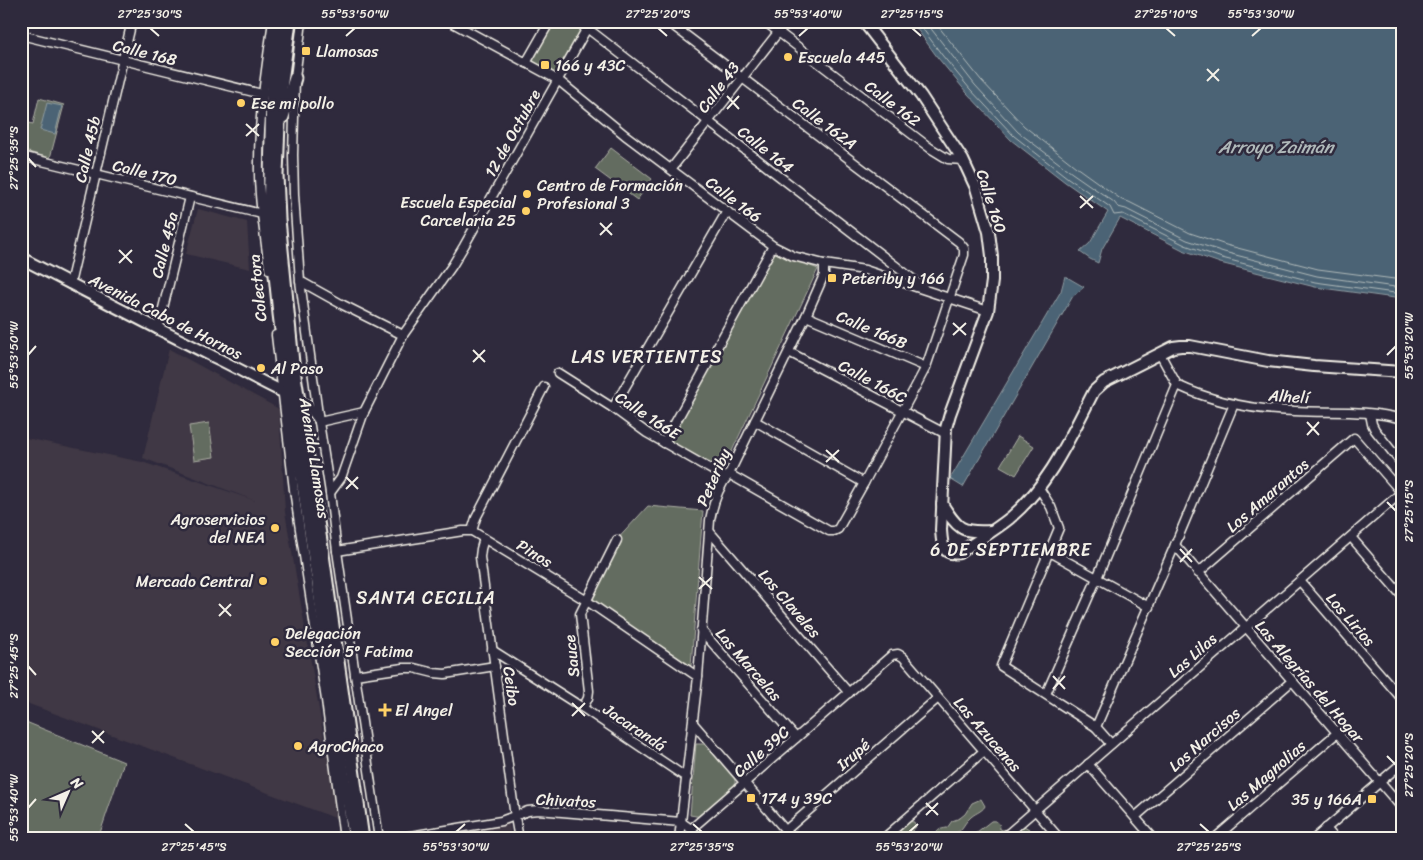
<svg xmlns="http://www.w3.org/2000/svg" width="1423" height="860" font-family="Sriracha,sans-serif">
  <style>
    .built { fill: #403844 }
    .green { fill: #646c60; stroke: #acaea4 }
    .water { fill: #4b6474; stroke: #8f9ca2 }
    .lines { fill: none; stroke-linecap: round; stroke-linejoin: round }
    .shore { stroke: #b0b9ba; stroke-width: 1 }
    .minor-casing { stroke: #f4f1e8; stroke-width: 11 }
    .major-casing { stroke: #f4f1e8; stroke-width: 14 }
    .highway-casing { stroke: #f4f1e8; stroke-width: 15 }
    .minor { stroke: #2f2a3d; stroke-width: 8 }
    .major { stroke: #2f2a3d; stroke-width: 10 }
    .highway { stroke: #2f2a3d; stroke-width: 11 }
    .ticks { fill: none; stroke: #f4f1e8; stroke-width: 2 }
    .poi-dot { fill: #ffd166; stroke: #2f2a3d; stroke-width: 2 }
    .labels { text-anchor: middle; stroke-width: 5; stroke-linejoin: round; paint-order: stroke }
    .poi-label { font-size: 16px; fill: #f4f1e8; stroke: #2f2a3d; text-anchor: start }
    .street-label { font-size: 16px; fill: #f4f1e8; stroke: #2f2a3d }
    .water-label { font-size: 18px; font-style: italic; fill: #b0b9ba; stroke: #2f2a3d }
    .neighbourhood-label { font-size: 18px; letter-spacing: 1px; fill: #f4f1e8; stroke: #2f2a3d }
    .neatline { fill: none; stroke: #f4f1e8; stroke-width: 2 }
    .ticks-label { font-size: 12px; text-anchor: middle; fill: #f4f1e8 }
  </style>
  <rect width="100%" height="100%" fill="#2f2a3d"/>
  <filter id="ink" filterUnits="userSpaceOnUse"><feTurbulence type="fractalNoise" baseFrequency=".02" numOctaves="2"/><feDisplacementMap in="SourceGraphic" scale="10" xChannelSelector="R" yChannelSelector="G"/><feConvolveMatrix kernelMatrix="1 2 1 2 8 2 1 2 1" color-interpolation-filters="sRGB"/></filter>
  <g filter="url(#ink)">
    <g class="built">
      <polygon points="198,209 247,222 250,269 186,254"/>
      <polygon points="169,349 279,409 285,512 338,819 21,701 21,437 142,462 256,501 143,458"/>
      <polygon points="509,823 512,839 416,839"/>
    </g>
    <g class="green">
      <polygon points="553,21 586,21 555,76 529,62"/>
      <polygon points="39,98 64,105 50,158 21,150 21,121 33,124"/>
      <polygon points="611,148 652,179 637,200 595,169"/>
      <polygon points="773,251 818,269 723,470 676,445 671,440"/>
      <polygon points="209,423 214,457 194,460 189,426"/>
      <polygon points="1018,436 1034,446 1016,475 1000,466"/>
      <polygon points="648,506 703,511 691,666 587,597 614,543"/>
      <polygon points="21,720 124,762 98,839 21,839"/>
      <polygon points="696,744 705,744 735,779 735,788 702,817 690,815"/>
      <path d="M981,799L985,806C982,812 974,813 969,819C965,822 962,830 958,832C952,834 952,832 948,839H939L937,837C935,830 940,829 947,828L952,821L960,818L965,814L972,803Z"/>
      <polygon points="906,821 914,822 916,827 912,831 909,831 905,838 868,839 874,834 886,835"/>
      <path d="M991,821C997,820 1000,823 1000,829L1003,830L1011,827L1024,826L1029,829L1028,832L1023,836L1012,834L1006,839H965L971,834L977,832Z"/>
    </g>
    <g class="water">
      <polygon points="911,21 1402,21 1402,299 1315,287 1220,263 1183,250 1120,218 1102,249 1098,263 1090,259 1080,252 1090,243 1108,212 1065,182 1011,140 967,93 938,58"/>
      <polygon points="47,103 62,106 55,134 40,130"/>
      <polygon points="1065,276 1084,287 1073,296 963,487 950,479 1061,291"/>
    </g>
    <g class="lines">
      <g class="shore">
        <polyline points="917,21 942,55 970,89 1014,136 1068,178 1110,207 1114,215 1123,214 1185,245 1222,258 1315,282 1402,294"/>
        <polyline points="925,21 975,85 1018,132 1072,173 1114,202 1118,207 1126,209 1187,240 1224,252 1317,276 1402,288"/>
        <polyline points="934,21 981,80 1024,126 1076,167 1122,200 1129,202 1190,233 1226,245 1318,269 1402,280"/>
      </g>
      <g class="minor-casing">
        <g id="minor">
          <polyline points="302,21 295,78 293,155 294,195 300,281 319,422 330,493 337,551 379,839"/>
          <polyline points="449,21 558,80 625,135 773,246 793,256 824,264 865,270 988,311"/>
          <polyline points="667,21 959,242 964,248 964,255 926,367 864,483 838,529 834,531 829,531 729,474"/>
          <polyline points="764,21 930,148 948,159 963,160"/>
          <polyline points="587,28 923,287"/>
          <polyline points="21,35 262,94"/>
          <polyline points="526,63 550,21"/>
          <polyline points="21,156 262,214"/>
          <polyline points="671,169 787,21"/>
          <path d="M269,269C265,234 258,198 259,162C259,115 266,68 273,21"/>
          <polyline points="300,281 343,305 403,335"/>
          <polyline points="70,284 132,21"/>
          <polyline points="806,316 926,367"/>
          <polyline points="158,329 190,197"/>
          <polyline points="276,335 294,490 326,700 344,839"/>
          <polyline points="789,352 946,434"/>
          <polyline points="558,373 613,408 647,433 726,478"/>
          <path d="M1177,385C1213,402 1256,410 1295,411C1331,413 1367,409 1402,419"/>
          <polyline points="299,399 307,405 318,420"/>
          <polyline points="613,408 727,211"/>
          <polyline points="1370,414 1372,424 1375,430 1402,464"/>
          <polyline points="755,421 864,483"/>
          <polyline points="319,422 364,412"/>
          <polyline points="664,443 773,246"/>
          <polyline points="1039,488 1051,507 1059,528 1001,666 1096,727"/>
          <polyline points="330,493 341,478 364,412 403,335 452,266 464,246 591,21"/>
          <polyline points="472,531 476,518 544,387"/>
          <polyline points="710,532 849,693"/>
          <polyline points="1351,537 1402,596"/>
          <polyline points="484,538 481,549 480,557 515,817 519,839"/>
          <polyline points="1175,545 1402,808"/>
          <polyline points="337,551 463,531 472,531 587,601 698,677"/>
          <polyline points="1050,552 1149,607"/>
          <polyline points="1198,573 1354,438 1402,493"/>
          <polyline points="1300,581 1402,699"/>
          <polyline points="701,630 796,738"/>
          <polyline points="492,650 583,708 687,778"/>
          <polyline points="355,675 403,668 414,668 434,673 445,674 495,666"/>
          <polyline points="1046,694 1097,578 1177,385 1160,354"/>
          <polyline points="583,708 588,698 589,691 580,614 617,540"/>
          <polyline points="693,723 793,839"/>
          <polyline points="1111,744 1096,727 1175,545 1234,404"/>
          <polyline points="1088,764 1154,839"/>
          <polyline points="1135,817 1292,681"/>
          <polyline points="1326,828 1335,839"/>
          <polyline points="691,829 892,655 898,654 903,657 1060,839"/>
          <polyline points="786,830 938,698"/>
          <polyline points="392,839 501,821 528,811 538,810 681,822 691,829 699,839"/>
          <path d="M679,839L698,677L710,520C713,504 719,486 729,474L806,316L824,275V264"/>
          <polyline points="883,839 984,751"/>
          <polyline points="1002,839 1402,492"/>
          <polyline points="1214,839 1337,733"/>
          <polyline points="1314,839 1402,763"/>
        </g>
      </g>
      <g class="major-casing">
        <g id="major">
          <path d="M863,21L921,96L963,160L976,188L989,232L992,256V281L988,311L950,414L946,428L941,530C942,543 942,556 959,553C976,541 994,531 1010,518C1050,484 1070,437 1094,391L1104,382L1173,347L1181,346H1190L1268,361L1314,366L1402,372"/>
          <path d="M21,258C85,291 148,324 212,356C240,369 266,385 294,397"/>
          <path d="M942,504C958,529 961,533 991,531"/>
        </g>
      </g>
      <g class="highway-casing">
        <g id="highway">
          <polyline points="280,21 276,49 272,96 269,216 279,314 289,394 318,584 344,779 355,839"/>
          <polyline points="290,21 280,97 277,175 279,219 293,363 322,547 363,839"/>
          <polyline points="283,117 295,78"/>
        </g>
      </g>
      <use href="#minor" class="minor"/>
      <use href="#major" class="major"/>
      <use href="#highway" class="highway"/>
    </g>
  </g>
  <path class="ticks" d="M150,28L159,36M658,28L667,36M912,28L921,36M1166,28L1175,36M346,36L355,28M799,36L808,28M1252,36L1261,28M1207,69L1219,81M1207,81L1219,69M727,96L739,109M727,109L739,96M246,124L259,136M246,136L259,124M28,158L36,167M1080,196L1093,208M1080,208L1093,196M600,223L612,235M600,235L612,223M119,250L132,263M119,263L132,250M953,323L966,335M953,335L966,323M473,350L485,362M28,355L36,346M1387,355L1396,346M473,362L485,350M1307,422L1319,435M1307,435L1319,422M826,450L839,462M826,462L839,450M346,477L358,489M346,489L358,477M1387,502L1396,511M1180,549L1192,562M1180,562L1192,549M699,577L712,589M699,589L712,577M219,604L231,616M219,616L231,604M28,666L36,675M1053,676L1065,689M1053,689L1065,676M572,703L585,716M572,716L585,703M92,731L104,743M92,743L104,731M1387,756L1396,765M926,803L938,815M28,808L36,799M926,815L938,803M185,824L194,832M693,824L702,832M1200,824L1209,832M456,832L465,824M909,832L918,824"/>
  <g class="poi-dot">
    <rect x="301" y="46" width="10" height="10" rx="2.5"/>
    <circle cx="788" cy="57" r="5"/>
    <rect x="540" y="60" width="10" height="10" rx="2.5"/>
    <circle cx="241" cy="103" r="5"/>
    <circle cx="527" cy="194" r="5"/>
    <circle cx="526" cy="211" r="5"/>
    <rect x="827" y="273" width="10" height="10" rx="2.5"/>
    <circle cx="261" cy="368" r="5"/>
    <circle cx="275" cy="528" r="5"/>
    <circle cx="263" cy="581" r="5"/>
    <circle cx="275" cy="642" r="5"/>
    <path d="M382.5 702.5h5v5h5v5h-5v5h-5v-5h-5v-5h5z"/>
    <circle cx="298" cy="746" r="5"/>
    <rect x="746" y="793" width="10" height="10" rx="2.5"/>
    <rect x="1367" y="794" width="10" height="10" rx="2.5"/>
  </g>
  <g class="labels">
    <g class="poi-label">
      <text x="316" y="57">Llamosas</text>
      <text x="798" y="63">Escuela 445</text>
      <text x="555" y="71">166 y 43C</text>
      <text x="251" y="109">Ese mi pollo</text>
      <text x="537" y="191">Centro de Formación<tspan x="537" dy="18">Profesional 3</tspan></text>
      <text x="516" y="208" text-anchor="end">Escuela Especial<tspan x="516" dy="18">Carcelaria 25</tspan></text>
      <text x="842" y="284">Peteriby y 166</text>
      <text x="271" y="374">Al Paso</text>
      <text x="265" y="525" text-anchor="end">Agroservicios<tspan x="265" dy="18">del NEA</tspan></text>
      <text x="253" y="587" text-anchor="end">Mercado Central</text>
      <text x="285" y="639">Delegación<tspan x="285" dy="18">Sección 5º Fatima</tspan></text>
      <text x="395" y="716">El Angel</text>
      <text x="308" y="752">AgroChaco</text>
      <text x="761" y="804">174 y 39C</text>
      <text x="1362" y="805" text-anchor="end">35 y 166A</text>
    </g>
    <g class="street-label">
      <text transform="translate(145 52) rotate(14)" y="6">Calle 168</text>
      <text transform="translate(718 87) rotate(-53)" y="6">Calle 43</text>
      <text transform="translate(893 103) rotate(37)" y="6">Calle 162</text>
      <text transform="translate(825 123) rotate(37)" y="6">Calle 162A</text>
      <text transform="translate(512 133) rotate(-61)" y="6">12 de Octubre</text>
      <text transform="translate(87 149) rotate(-77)" y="6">Calle 45b</text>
      <text transform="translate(766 149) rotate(38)" y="6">Calle 164</text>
      <text transform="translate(145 172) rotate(14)" y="6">Calle 170</text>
      <text transform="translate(734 199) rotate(37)" y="6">Calle 166</text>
      <text transform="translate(992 201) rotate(72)" y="6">Calle 160</text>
      <text transform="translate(164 245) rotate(-76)" y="6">Calle 45a</text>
      <text transform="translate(257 288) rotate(-96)" y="6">Colectora</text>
      <text transform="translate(166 316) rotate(27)" y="6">Avenida Cabo de Hornos</text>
      <text transform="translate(872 329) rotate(23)" y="6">Calle 166B</text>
      <text transform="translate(873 381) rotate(28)" y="6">Calle 166C</text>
      <text transform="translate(1289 396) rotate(4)" y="6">Alhelí</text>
      <text transform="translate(648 415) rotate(33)" y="6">Calle 166E</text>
      <text transform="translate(315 458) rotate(81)" y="6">Avenida Llamosas</text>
      <text transform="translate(713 477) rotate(-66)" y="6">Peteriby</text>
      <text transform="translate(1267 495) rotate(-41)" y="6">Los Amarantos</text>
      <text transform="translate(535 553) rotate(32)" y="6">Pinos</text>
      <text transform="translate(790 603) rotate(49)" y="6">Los Claveles</text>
      <text transform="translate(1351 619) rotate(49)" y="6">Los Lirios</text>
      <text transform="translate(1192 655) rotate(-41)" y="6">Las Lilas</text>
      <text transform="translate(571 656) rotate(-96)" y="6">Sauce</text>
      <text transform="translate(749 664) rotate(49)" y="6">Las Marcelas</text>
      <text transform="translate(1310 681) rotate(49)" y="6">Las Alegrías del Hogar</text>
      <text transform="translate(512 686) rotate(82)" y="6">Ceibo</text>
      <text transform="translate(635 727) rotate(34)" y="6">Jacarandá</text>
      <text transform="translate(988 734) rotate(49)" y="6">Las Azucenas</text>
      <text transform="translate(1204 739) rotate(-41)" y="6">Los Narcisos</text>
      <text transform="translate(761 751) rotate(-41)" y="6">Calle 39C</text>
      <text transform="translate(853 754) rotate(-41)" y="6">Irupé</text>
      <text transform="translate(1266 775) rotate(-41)" y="6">Las Magnolias</text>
      <text transform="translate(566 800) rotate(3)" y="6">Chivatos</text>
    </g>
    <g class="water-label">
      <text x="1276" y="153">Arroyo Zaimán</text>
    </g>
    <g class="neighbourhood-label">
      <text x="647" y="363">LAS VERTIENTES</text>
      <text x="1011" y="556">6 DE SEPTIEMBRE</text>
      <text x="426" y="604">SANTA CECILIA</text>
    </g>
  </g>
  <rect width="1423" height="860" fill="none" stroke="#2f2a3d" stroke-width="55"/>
  <g transform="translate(68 792) rotate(45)" stroke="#2f2a3d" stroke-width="4" paint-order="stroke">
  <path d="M0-4L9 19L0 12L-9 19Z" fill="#f4f1e8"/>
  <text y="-8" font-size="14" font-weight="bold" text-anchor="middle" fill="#f4f1e8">N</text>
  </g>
  <rect x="28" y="28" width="1368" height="804" class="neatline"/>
  <g class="ticks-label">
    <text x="150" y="18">27°25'30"S</text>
    <text x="355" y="18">55°53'50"W</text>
    <text x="658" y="18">27°25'20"S</text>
    <text x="808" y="18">55°53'40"W</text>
    <text x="912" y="18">27°25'15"S</text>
    <text x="1166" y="18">27°25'10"S</text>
    <text x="1261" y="18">55°53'30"W</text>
    <text transform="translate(14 158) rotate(-90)" y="4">27°25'35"S</text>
    <text transform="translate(1409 346) rotate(-90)" y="4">55°53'20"W</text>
    <text transform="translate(14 355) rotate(-90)" y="4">55°53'50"W</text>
    <text transform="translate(1409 511) rotate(-90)" y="4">27°25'15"S</text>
    <text transform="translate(14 666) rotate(-90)" y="4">27°25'45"S</text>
    <text transform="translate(1409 765) rotate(-90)" y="4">27°25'20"S</text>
    <text transform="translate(14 808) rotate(-90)" y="4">55°53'40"W</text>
    <text x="194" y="851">27°25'45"S</text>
    <text x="456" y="851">55°53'30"W</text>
    <text x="702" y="851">27°25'35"S</text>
    <text x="909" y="851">55°53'20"W</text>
    <text x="1209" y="851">27°25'25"S</text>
  </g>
</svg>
